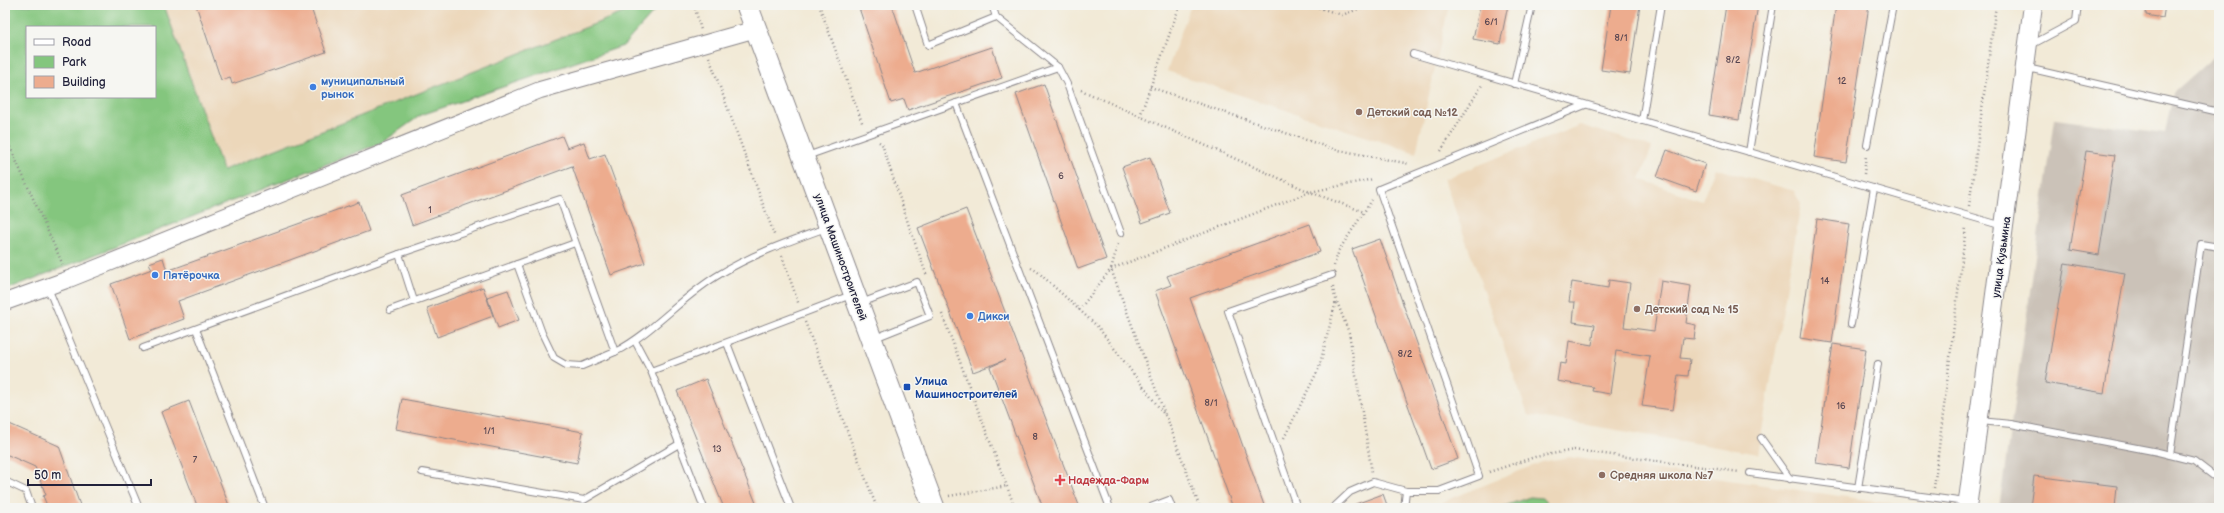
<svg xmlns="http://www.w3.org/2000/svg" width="2224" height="513" font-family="'Balsamiq Sans',sans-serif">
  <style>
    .built { fill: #ecd7ba }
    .industrial { fill: #cbc2b8 }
    .green { fill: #84c67e; stroke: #53745c; fill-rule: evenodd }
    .building { fill: #edac8e }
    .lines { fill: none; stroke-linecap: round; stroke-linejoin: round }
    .service-casing { stroke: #8a8689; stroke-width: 8 }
    .tertiary-casing { stroke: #8a8689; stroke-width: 18 }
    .secondary-casing { stroke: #8a8689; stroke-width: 20 }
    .primary-casing { stroke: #8a8689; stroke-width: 23 }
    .path { stroke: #8a8689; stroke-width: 2.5; stroke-dasharray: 1 3; stroke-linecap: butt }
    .service { stroke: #fff; stroke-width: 6 }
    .tertiary { stroke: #fff; stroke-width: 16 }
    .secondary { stroke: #fff; stroke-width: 18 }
    .primary { stroke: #fff; stroke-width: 21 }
    .shop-dot { fill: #3f7fe0; stroke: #f6f6f2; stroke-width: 1.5 }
    .education-dot { fill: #8d6e63; stroke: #f6f6f2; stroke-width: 1.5 }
    .transit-dot { fill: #1a4fb4; stroke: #f6f6f2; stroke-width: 1.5 }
    .health-dot { fill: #e0444e; stroke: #f6f6f2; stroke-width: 1.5 }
    .labels { text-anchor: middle; stroke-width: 3; stroke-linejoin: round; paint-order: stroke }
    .number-label { font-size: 9px; fill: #554450 }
    .shop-label { font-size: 11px; font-weight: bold; fill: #366cbe; stroke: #f6f6f2; text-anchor: start }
    .education-label { font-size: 11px; font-weight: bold; fill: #785e54; stroke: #f6f6f2; text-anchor: start }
    .street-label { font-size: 11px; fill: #22223b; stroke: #f6f6f2 }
    .transit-label { font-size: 11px; font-weight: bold; fill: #164399; stroke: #f6f6f2; text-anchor: start }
    .health-label { font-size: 11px; font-weight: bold; fill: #be3a42; stroke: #f6f6f2; text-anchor: start }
  </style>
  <rect width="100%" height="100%" fill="#f6f6f2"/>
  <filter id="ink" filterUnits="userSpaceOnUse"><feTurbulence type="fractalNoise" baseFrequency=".025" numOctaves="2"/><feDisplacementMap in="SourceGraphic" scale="8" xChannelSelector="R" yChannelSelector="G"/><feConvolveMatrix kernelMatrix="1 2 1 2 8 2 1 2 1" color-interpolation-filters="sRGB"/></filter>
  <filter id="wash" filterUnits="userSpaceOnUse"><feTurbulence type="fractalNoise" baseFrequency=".012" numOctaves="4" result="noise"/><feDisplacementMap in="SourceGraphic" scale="16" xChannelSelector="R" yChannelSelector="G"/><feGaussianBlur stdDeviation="0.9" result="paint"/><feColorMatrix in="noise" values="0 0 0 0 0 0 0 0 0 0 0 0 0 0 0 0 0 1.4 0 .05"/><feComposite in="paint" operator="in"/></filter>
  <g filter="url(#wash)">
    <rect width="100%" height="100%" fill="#f2ead7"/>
    <g class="built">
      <polygon points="164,5 643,5 222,170"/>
      <polygon points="1191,5 1449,5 1416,153 1167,71"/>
      <polygon points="1580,125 1652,147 1640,179 1702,201 1715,168 1794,191 1801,204 1758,454 1528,415 1444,179"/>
      <polygon points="1569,457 1922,508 1441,508 1440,503 1477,488 1542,462"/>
    </g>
    <polygon class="industrial" points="2219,52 2219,508 1999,508 2055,119 2165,133 2173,93"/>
    <g class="green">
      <path d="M5,5H164L223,170L643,5H660L623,46L421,115L383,142L5,290ZM27,27H155V97H27Z"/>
      <polygon points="1530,497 1542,498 1551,508 1499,508"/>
    </g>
    <g id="blocks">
      <g class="building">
        <polygon points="196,5 310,5 326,52 232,84 230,77 221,80"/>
        <polygon points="858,5 892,5 915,73 992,47 1002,78 908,110 904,99 891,103"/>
        <polygon points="1480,5 1508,5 1500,44 1473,39"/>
        <polygon points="1611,5 1640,5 1630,74 1601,70"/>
        <polygon points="1726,5 1758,5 1739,120 1709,115"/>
        <polygon points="1836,5 1869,5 1846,162 1814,157"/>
        <polygon points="2147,5 2165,5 2163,18 2146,15"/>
        <polygon points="1044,84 1106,259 1078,269 1016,94"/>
        <polygon points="562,136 567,148 584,142 590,159 605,154 645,263 611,275 572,166 412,225 402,195"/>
        <polygon points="1667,150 1705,164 1696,191 1657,177"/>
        <polygon points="2086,151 2115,155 2099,255 2070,250"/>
        <polygon points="1150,157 1170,213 1142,223 1122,167"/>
        <polygon points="359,202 369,231 178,301 184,319 130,339 111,284 152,269 149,263 163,258 167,271"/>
        <polygon points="966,209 1021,354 1080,508 1043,508 990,367 1005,360 973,372 918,228"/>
        <polygon points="1817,219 1849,224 1832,343 1800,338"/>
        <polygon points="1310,224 1320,252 1190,298 1265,508 1233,508 1155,291 1171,285 1167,276"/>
        <polygon points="1380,239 1458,459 1431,469 1352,249"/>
        <polygon points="2065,263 2125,273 2104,393 2045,383"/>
        <polygon points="1609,280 1630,283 1624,327 1654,331 1661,281 1691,286 1686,323 1696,325 1694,339 1683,338 1680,358 1690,359 1688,376 1678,375 1673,410 1642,406 1650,356 1616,351 1610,394 1592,391 1593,387 1557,381 1560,363 1566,364 1569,341 1592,345 1595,325 1573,322 1575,302 1569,302 1572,282 1608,288"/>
        <polygon points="483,287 493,316 437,337 427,308"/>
        <polygon points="508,290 519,320 498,328 487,297"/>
        <polygon points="1833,344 1866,349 1849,468 1816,463"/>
        <polygon points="706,379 758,508 724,508 677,391"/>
        <polygon points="402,399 583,432 577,463 396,429"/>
        <polygon points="189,401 230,508 198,508 161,412"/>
        <polygon points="5,422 59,446 81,508 48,508 43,496 46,495 35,467 8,455 5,457"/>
        <polygon points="2034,476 2117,486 2115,508 2030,508"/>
        <polygon points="1383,494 1388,508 1354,508 1353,505"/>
      </g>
    </g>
  </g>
  <g filter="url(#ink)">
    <use href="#blocks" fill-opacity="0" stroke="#8a8689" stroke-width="1"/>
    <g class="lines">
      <g class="service-casing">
        <g id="service">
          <polyline points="915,5 928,45 996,17 1058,67 1067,84 1121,233"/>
          <polyline points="992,5 996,17"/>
          <polyline points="2031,45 2076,21 2078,5"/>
          <polyline points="1413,54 2003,226"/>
          <polyline points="2027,68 2219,112"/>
          <polyline points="1514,84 1532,5"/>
          <polyline points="956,103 1110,508"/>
          <polyline points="1642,121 1661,5"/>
          <polyline points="1867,145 1893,5"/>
          <polyline points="1749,152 1773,5"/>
          <polyline points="807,156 1058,67"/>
          <polyline points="399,254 414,301"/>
          <polyline points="517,264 542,333 554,358 566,365 582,366 615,352"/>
          <polyline points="48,288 139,508"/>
          <polyline points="861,303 917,282 930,316 875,338"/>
          <polyline points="390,310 575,243"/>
          <polyline points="1851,324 1874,188"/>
          <polyline points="196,329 265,508"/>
          <polyline points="635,341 651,371 704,508"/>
          <polyline points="727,343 791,508"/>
          <path d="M143,348L399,254L560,199L615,352C654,332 682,296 720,274C753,254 790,241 826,228"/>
          <polyline points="651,371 851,295"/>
          <polyline points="1980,421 2011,424 2158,452 2194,461 2219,480"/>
          <polyline points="1761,438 1790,479"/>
          <polyline points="2170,455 2201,244 2219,247"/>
          <polyline points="422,472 584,500 679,444"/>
          <polyline points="1750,473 1966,502"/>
          <polyline points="5,481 26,491 32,508"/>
          <polyline points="1858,488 1878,364"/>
          <polyline points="1148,508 1169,500 1172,508"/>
          <polyline points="1297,508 1228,311 1332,275"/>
          <polyline points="1333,508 1350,492 1373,482 1406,491 1439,491 1479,476 1379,189 1585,105"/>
          <polyline points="1404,508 1406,491"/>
        </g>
      </g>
      <g class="tertiary-casing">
        <polyline id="tertiary" points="5,302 69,279 540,90 756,29"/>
      </g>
      <g class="secondary-casing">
        <polyline id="secondary" points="1967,508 2033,5"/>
      </g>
      <g class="primary-casing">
        <polyline id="primary" points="747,5 934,508"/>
      </g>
      <g class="path">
        <polyline points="694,5 701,30"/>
        <polyline points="819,5 863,125"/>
        <polyline points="1311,5 1342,15 1361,8 1362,5"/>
        <polyline points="709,57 775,237"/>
        <polyline points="1150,87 1333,149 1410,164"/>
        <polyline points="1081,90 1310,192 1373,179"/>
        <polyline points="1140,116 1180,5"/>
        <polyline points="5,136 63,265"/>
        <polyline points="879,142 882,144 910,229 927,276"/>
        <polyline points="1441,151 1482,85"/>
        <polyline points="1864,174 1866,155"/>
        <polyline points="1969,206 1996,5"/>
        <polyline points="1118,244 1111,269 1165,414"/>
        <polyline points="782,256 799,305"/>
        <polyline points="1334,266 1339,250 1372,200"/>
        <polyline points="1031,268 1037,271 1098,327 1167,418 1200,508"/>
        <polyline points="1333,287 1334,294 1349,333 1372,473"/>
        <polyline points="1079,310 1111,269 1310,192 1364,212"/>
        <polyline points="942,314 1015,508"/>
        <polyline points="805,322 877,508"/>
        <polyline points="1284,438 1319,368 1336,301"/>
        <polyline points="1489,472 1535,457 1574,450 1740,472"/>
        <polyline points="1934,488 1966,227"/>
        <polyline points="949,496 1007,486"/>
      </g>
      <use href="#service" class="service"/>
      <use href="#tertiary" class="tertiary"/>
      <use href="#secondary" class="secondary"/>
      <use href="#primary" class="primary"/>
    </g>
  </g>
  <g class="shop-dot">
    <circle cx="313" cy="87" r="4"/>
    <circle cx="155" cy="275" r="4"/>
    <circle cx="970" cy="316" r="4"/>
  </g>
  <g class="education-dot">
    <circle cx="1359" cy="112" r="4"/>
    <circle cx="1637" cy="309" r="4"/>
    <circle cx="1602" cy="475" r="4"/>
  </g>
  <rect class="transit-dot" x="903" y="383" width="8" height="8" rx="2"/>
  <path class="health-dot" d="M1058 474h4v4h4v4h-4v4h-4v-4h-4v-4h4z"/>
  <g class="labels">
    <g class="number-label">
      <text x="1491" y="25">6/1</text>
      <text x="1621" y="41">8/1</text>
      <text x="1733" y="63">8/2</text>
      <text x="1842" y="84">12</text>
      <text x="1061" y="179">6</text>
      <text x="430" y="213">1</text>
      <text x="1825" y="284">14</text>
      <text x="1405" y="357">8/2</text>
      <text x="1211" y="406">8/1</text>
      <text x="1841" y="409">16</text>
      <text x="489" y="434">1/1</text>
      <text x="1035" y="440">8</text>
      <text x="717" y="452">13</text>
      <text x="195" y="463">7</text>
    </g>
    <g class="shop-label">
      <text x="321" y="85">муниципальный<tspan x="321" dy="13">рынок</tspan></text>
      <text x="163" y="279">Пятёрочка</text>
      <text x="978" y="320">Дикси</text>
    </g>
    <g class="education-label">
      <text x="1367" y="116">Детский сад №12</text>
      <text x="1645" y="313">Детский сад № 15</text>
      <text x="1610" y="479">Средняя школа №7</text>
    </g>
    <g class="street-label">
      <text transform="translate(841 257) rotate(70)" y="4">улица Машиностроителей</text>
      <text transform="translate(2001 257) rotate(-82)" y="4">улица Кузьмина</text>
    </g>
    <g class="transit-label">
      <text x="915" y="385">Улица<tspan x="915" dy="13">Машиностроителей</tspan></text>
    </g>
    <g class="health-label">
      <text x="1068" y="484">Надежда-Фарм</text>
    </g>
  </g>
  <rect width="2224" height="513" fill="none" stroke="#f6f6f2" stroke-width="20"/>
  <rect x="26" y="26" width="130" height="72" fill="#f6f6f2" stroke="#a1a1a9"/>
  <rect x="34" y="39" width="20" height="6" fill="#ffffff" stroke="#a1a1a9"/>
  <text x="62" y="46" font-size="12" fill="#22223b">Road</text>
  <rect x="34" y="56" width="20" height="12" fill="#84c67e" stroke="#a1a1a9"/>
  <text x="62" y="66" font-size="12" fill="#22223b">Park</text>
  <rect x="34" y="76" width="20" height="12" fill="#edac8e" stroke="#a1a1a9"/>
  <text x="62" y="86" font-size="12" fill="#22223b">Building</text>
  <path d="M28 479v6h123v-6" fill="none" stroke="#22223b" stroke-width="2"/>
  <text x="34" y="479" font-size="12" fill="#22223b" stroke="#f6f6f2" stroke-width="3" paint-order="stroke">50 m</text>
</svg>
